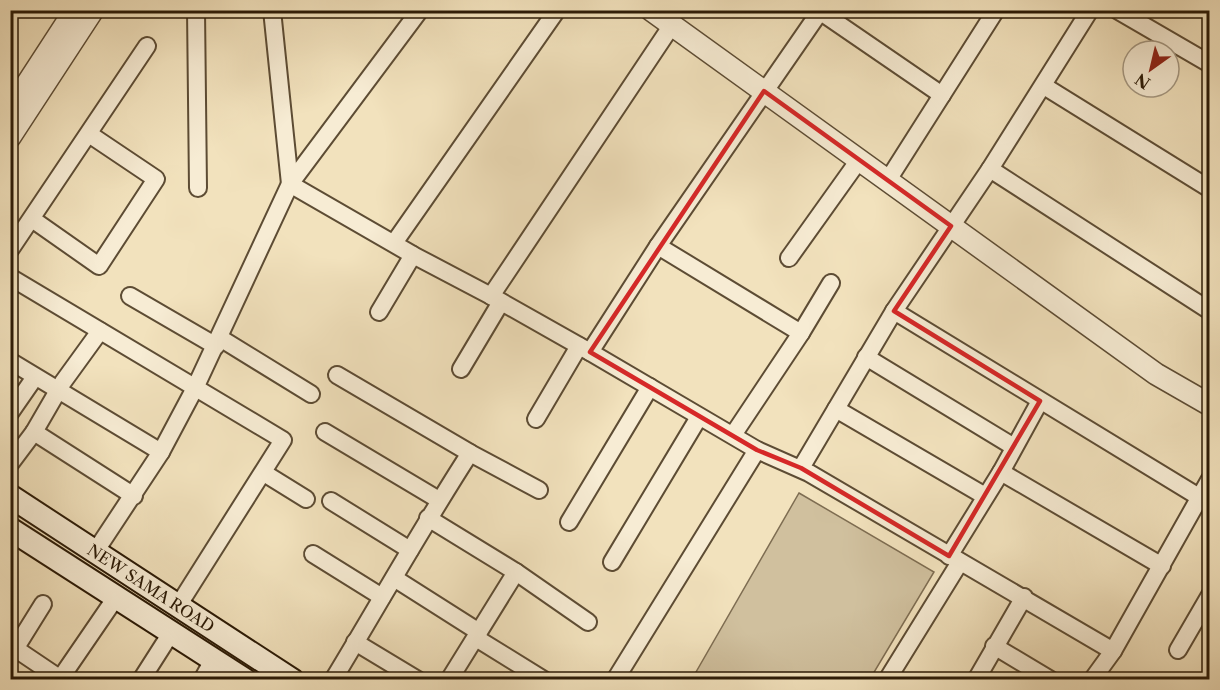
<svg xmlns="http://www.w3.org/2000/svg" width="1220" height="690" font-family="'Libre Caslon Text',serif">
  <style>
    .green { fill: #d0c09e; stroke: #7e6d52; stroke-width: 1.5 }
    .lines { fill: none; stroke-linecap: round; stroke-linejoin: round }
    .minor-casing { stroke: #5d4c34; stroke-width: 20 }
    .tertiary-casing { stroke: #5d4c34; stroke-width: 24 }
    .secondary-casing { stroke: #2b1a06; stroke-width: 26 }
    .minor { stroke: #f7ecd4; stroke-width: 16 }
    .tertiary { stroke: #f7ecd4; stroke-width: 21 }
    .secondary { stroke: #f7ecd4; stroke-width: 22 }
    .marked { fill: none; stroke: #d62828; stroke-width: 4.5; stroke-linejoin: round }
    .labels { text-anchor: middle; stroke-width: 4.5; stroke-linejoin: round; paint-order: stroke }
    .street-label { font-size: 16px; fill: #2b1a06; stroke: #f7ecd4 }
  </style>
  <rect width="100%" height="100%" fill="#f2e2bd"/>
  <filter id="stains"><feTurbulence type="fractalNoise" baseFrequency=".00333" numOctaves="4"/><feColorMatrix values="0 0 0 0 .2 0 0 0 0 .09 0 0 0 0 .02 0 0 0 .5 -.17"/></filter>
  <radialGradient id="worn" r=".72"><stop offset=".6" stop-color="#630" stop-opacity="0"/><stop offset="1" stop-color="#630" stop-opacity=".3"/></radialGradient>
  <polygon class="green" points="799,493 934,572 870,679 692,679"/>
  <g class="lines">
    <g class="minor-casing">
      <g id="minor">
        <polyline points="196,10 198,188"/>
        <polyline points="272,10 290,184 413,255 491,296 590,352 757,450 809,473 1113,651"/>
        <polyline points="818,10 942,95"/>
        <polyline points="1117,10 1210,64"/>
        <polyline points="1044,86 1210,189"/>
        <polyline points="990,169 1210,311"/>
        <polyline points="888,180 996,10"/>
        <polyline points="32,219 99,266 156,179 89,134"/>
        <polyline points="394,243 557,10"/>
        <polyline points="658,246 801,333"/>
        <polyline points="10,250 147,46"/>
        <polyline points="789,258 859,160"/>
        <polyline points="10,277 283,440 178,606"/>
        <polyline points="130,296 216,346"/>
        <polyline points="491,296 672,25"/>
        <polyline points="894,311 1199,497"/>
        <polyline points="379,312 413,255"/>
        <polyline points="220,338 311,394"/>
        <polyline points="590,352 658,246 821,10"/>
        <polyline points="866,357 1014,447"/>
        <polyline points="10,361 161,452"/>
        <polyline points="461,369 501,302"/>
        <polyline points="337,375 470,453"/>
        <polyline points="836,409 985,496"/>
        <polyline points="10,413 35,377"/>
        <polyline points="536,419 579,346"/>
        <polyline points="34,432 134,496"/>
        <polyline points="325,432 439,500"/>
        <polyline points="733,435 801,333 831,283"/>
        <polyline points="10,464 34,432 63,382 100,331"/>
        <polyline points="801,468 894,311 990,169 1090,10"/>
        <polyline points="1001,472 1162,566"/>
        <polyline points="264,473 306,499"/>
        <polyline points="331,501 410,550"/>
        <polyline points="428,518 516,572 588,622"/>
        <polyline points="569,522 650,387"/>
        <polyline points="95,552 161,452 195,388 290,184 420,10"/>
        <polyline points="313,554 382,597"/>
        <polyline points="949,556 1001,472 1040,401"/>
        <polyline points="612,562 699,417"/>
        <polyline points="394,578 479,632"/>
        <polyline points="476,638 544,680"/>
        <polyline points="355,642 418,680"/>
        <polyline points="10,645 62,680"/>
        <polyline points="994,646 1051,680"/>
        <polyline points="15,649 43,604"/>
        <polyline points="1178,650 1210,595"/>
        <polyline points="60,679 110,606"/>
        <polyline points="141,680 171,633"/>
        <polyline points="202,680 213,660"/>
        <path d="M333,680C379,604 422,527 470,453L539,490"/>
        <polyline points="449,680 516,572"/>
        <polyline points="615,680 757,450"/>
        <polyline points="887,680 960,562"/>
        <polyline points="976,680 1024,597"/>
        <polyline points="1092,680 1113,651 1210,479"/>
      </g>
    </g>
    <g class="tertiary-casing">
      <g id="tertiary">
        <polyline points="651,10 1156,374 1210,405"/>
        <polyline points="10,110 75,10"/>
        <polyline points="10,137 93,10"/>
      </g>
    </g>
    <g class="secondary-casing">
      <g id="secondary">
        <polyline points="10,496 292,680"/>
        <polyline points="10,529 245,680"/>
      </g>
    </g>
    <use href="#minor" class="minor"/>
    <use href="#tertiary" class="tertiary"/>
    <use href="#secondary" class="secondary"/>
  </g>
  <path class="marked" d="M764,91L951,226L894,311L1040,401L949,556L801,468L757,450L590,352Z"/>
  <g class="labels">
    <g class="street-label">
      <text transform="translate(151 588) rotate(33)" y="6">NEW SAMA ROAD</text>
    </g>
  </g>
  <rect width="1220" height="690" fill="none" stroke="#f2e2bd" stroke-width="36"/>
  <rect x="12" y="12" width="1196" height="666" fill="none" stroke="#2b1a06" stroke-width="3"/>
  <rect x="18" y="18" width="1184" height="654" fill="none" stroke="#2b1a06" stroke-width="1.5"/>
  <g transform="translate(1151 69) rotate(214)"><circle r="28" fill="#f7ecd4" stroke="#a59882" stroke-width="1.5"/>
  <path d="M0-4.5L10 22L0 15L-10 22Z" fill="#8f2418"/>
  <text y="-9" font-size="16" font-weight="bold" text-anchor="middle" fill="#2b1a06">N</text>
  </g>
  <rect width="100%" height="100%" filter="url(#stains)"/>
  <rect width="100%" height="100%" fill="url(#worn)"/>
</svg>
